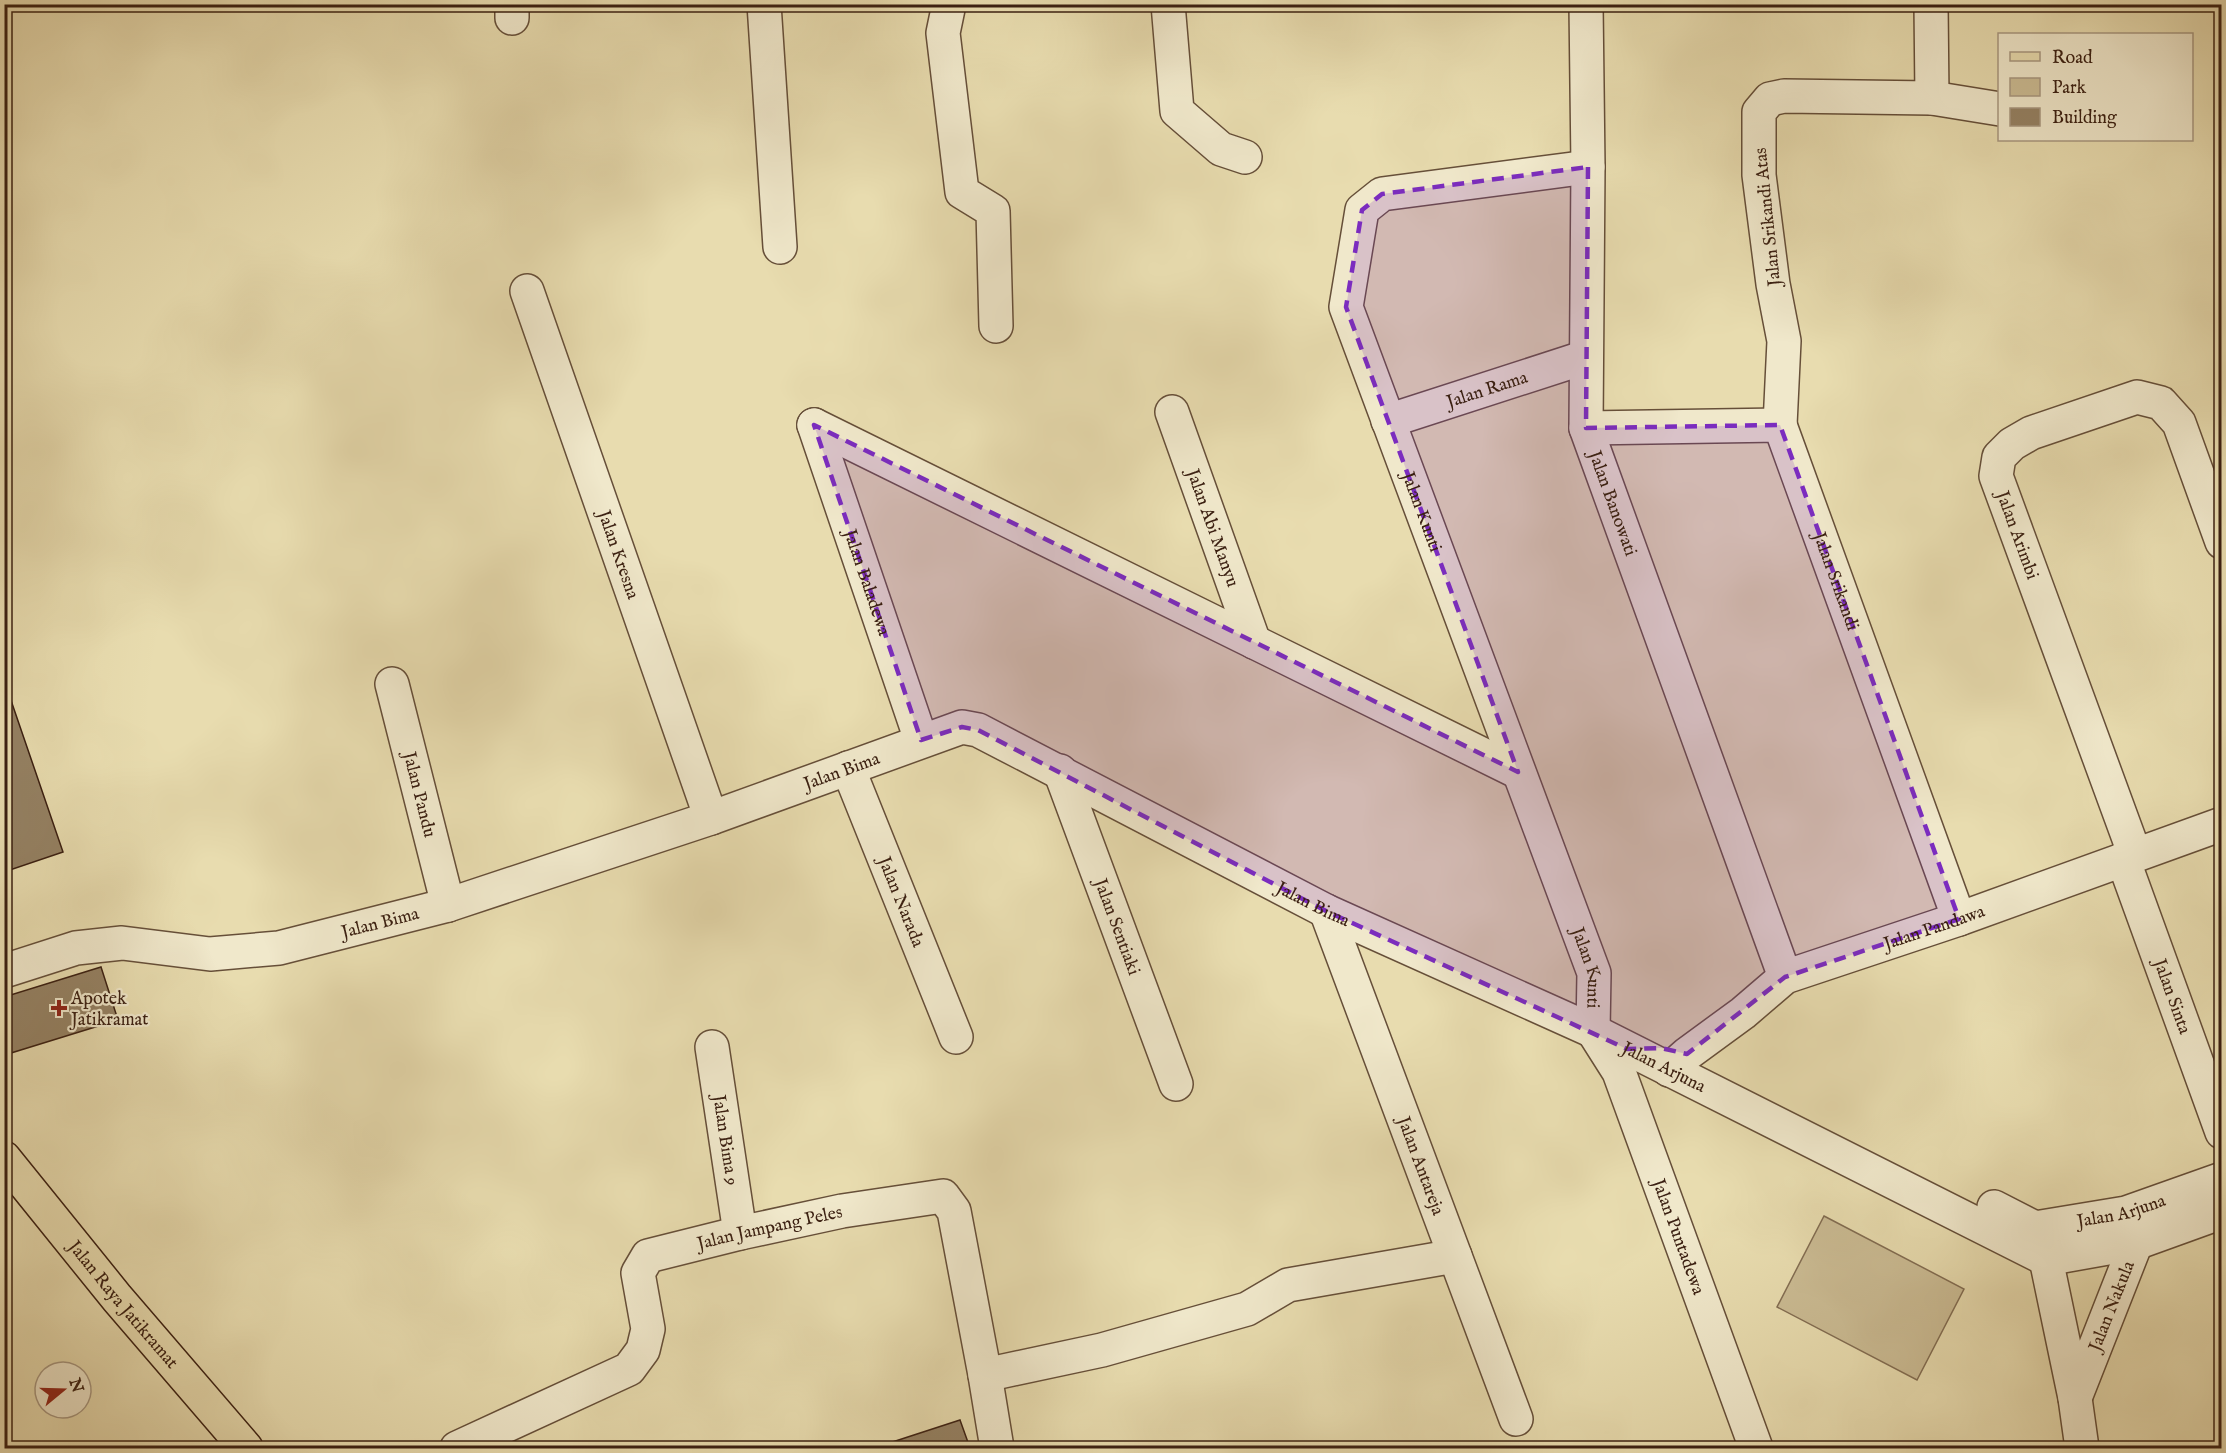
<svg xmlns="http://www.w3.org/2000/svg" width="2226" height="1453" font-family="'IM FELL English',serif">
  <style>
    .green { fill: #cbbc94; stroke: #836e53; stroke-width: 1.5 }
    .building { fill: #958264; stroke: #3b2012; stroke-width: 1.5 }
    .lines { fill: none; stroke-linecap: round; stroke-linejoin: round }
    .minor-casing { stroke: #664f39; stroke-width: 36 }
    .primary-casing { stroke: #3b2012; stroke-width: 36 }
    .minor { stroke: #f0e8cb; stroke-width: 33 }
    .primary { stroke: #e8dcaf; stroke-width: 33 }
    .marked { fill: #7b2cbf; fill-opacity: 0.2; stroke: #7b2cbf; stroke-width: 4.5; stroke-dasharray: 12 8; stroke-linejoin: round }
    .poi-dot { fill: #8f2418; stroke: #f0e8cb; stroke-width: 2 }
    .labels { text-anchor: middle; stroke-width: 4.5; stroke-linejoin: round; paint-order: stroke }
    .street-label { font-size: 18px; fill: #3b2012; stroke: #f0e8cb }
    .poi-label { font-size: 18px; fill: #3b2012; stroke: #f0e8cb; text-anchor: start }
  </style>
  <rect width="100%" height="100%" fill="#e8dcaf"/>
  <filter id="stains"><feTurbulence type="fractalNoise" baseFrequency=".00333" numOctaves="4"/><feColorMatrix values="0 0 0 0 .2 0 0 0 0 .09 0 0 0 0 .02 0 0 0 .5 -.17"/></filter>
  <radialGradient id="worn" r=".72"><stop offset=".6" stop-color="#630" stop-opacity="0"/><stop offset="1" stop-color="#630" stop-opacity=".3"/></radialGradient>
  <polygon class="green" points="1824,1216 1964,1289 1917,1380 1777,1307"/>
  <g class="building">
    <polygon points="4,680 63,852 4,872"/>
    <polygon points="101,967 118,1020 11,1053 4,1031 4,997"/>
    <polygon points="960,1420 970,1448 874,1448"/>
  </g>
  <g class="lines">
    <g class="minor-casing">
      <g id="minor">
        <polyline points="764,4 780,247"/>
        <polyline points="949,4 943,33 962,192 993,211 996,326"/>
        <polyline points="1168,4 1177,111 1221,149 1245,157"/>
        <path id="s1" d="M1586,4L1588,167L1586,428L1785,977"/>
        <polyline points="1931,4 1932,98"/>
        <polyline points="512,18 512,4"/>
        <path id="s2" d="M1588,167L1382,194L1362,210L1346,307L1594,973L1593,1031L1619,1072L1756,1448"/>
        <path id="s3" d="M527,291L711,818"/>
        <path id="s4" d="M1172,412L1254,642"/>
        <path id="s5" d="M1388,421L1586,357"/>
        <polyline points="814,425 1518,772"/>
        <path id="s6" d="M814,425L921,740"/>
        <polyline points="1780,425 1784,341 1773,284 1759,175 1759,112 1770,99 1784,96 1932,98 2000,109"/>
        <path id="s7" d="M1586,428L1780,425L1959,919"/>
        <path id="s8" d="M392,684L448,905"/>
        <path id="s9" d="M848,768L956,1037"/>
        <path id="s10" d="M1060,771L1176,1084"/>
        <polyline points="2135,855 1996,476 1999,457 2012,444 2031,433 2137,397 2161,403 2179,423 2222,542"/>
        <path id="s11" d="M2123,859L2222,1132"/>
        <path id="s12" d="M1326,911L1516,1419"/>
        <path id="s13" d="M4,971L76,948L122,943L210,954L279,948L448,905L711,818L962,727L978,730L1326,911L1593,1031L2046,1259L2136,1243L2222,1212"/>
        <path id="s14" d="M712,1047L740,1233"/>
        <path id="s15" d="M1669,1070L1687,1054L1743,1013L1785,977L1959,919L2222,824"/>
        <path id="s16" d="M1994,1207L2035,1228L2126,1213L2222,1179"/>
        <polyline points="2039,1239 2046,1259 2075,1398 2082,1448"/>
        <polyline points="985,1375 1102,1350 1247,1309 1288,1285 1455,1256"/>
        <path id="s17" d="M2075,1398L2136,1243L2130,1226"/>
        <path id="s18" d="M457,1448L629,1369L643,1350L648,1329L638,1273L648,1256L740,1233L842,1211L943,1196L954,1211L985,1375L997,1448"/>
      </g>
    </g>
    <g class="primary-casing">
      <g id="primary">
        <path id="s19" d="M4,1158L117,1298L246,1448"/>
      </g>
    </g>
    <use href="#minor" class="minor"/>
    <use href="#primary" class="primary"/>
  </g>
  <path class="marked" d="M1588,167L1586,428L1780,425L1959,919L1785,977L1687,1054L1661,1048L1627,1049L1326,911L978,730L962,727L921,740L814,425L1518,772L1346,307L1362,210L1382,194Z"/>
  <path class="poi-dot" d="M56 999h6v6h6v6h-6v6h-6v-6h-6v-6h6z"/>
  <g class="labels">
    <g class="street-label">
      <text transform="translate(1767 217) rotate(-96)" y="6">Jalan Srikandi Atas</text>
      <text dy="6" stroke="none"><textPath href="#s5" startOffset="104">Jalan Rama</textPath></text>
      <text dy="6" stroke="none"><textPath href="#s1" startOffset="504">Jalan Banowati</textPath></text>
      <text dy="6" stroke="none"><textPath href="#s2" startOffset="550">Jalan Kunti</textPath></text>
      <text dy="6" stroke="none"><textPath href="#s4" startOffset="123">Jalan Abi Manyu</textPath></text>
      <text transform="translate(2018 535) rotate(70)" y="6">Jalan Arimbi</text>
      <text dy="6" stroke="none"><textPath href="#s3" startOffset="279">Jalan Kresna</textPath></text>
      <text dy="6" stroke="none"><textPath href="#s7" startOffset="360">Jalan Srikandi</textPath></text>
      <text dy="6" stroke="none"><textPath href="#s6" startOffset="166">Jalan Baladewa</textPath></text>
      <text dy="6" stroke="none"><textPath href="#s13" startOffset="870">Jalan Bima</textPath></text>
      <text dy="6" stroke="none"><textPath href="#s8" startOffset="114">Jalan Pandu</textPath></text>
      <text dy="6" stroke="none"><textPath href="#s9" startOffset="144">Jalan Narada</textPath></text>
      <text dy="6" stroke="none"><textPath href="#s13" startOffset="1392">Jalan Bima</textPath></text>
      <text dy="6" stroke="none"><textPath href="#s13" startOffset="384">Jalan Bima</textPath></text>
      <text dy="6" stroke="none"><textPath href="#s15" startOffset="306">Jalan Pandawa</textPath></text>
      <text dy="6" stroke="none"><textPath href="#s10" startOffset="166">Jalan Sentiaki</textPath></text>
      <text dy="6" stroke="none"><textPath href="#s2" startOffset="1036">Jalan Kunti</textPath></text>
      <text dy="6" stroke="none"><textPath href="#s11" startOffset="146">Jalan Sinta</textPath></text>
      <text dy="6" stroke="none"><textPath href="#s13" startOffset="1779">Jalan Arjuna</textPath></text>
      <text dy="6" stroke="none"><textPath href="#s14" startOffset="94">Jalan Bima 9</textPath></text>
      <text dy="6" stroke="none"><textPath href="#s12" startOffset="272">Jalan Antareja</textPath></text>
      <text dy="6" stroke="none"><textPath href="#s16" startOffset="134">Jalan Arjuna</textPath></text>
      <text dy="6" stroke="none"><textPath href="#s18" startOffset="436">Jalan Jampang Peles</textPath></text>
      <text dy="6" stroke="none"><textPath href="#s2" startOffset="1324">Jalan Puntadewa</textPath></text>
      <text dy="6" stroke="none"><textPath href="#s19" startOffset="189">Jalan Raya Jatikramat</textPath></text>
      <text dy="6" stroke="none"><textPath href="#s17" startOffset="99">Jalan Nakula</textPath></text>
    </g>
    <g class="poi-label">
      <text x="71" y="1004">Apotek<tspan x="71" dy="21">Jatikramat</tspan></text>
    </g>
  </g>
  <rect width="2226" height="1453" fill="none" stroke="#e8dcaf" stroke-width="24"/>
  <rect x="6" y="6" width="2214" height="1441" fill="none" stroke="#3b2012" stroke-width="3"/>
  <rect x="12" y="12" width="2202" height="1429" fill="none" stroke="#3b2012" stroke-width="1.5"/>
  <rect x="1998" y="33" width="195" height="108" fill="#f0e8cb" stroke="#a89881" stroke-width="1.5"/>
  <rect x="2010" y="52" width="30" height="9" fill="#e8dcaf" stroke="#a89881" stroke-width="1.5"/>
  <text x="2052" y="63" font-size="18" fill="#3b2012">Road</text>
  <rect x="2010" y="78" width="30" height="18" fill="#cbbc94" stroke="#a89881" stroke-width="1.5"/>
  <text x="2052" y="93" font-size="18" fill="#3b2012">Park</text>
  <rect x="2010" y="108" width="30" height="18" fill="#958264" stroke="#a89881" stroke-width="1.5"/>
  <text x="2052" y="123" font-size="18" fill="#3b2012">Building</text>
  <g transform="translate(63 1390) rotate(71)"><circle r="28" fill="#f0e8cb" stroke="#a89881" stroke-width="1.5"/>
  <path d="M0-4.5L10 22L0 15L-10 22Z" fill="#8f2418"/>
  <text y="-9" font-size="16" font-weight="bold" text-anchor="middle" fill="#3b2012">N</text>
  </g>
  <rect width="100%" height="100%" filter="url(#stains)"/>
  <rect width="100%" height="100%" fill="url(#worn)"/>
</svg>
